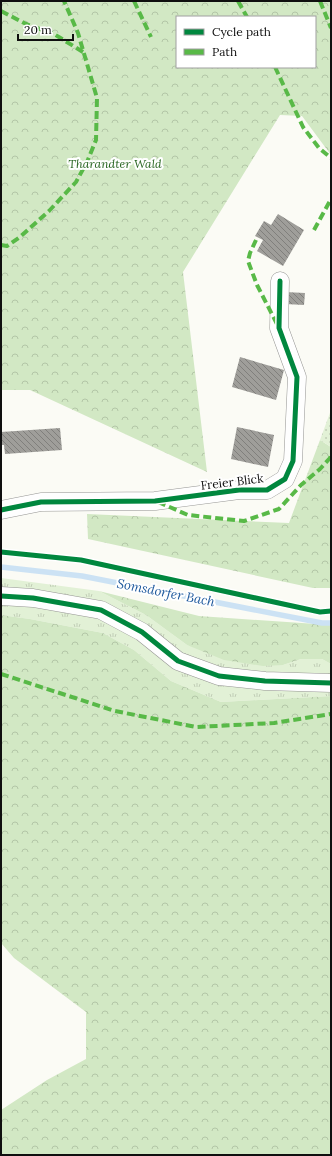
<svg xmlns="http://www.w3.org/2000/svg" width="332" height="1156" font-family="Lora,serif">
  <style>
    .grass { fill: url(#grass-tufts) }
    .forest { fill: url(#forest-crowns); fill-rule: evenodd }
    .garden { fill: url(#garden-dots) }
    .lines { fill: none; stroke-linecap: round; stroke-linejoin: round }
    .stream { stroke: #cce2f4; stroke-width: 5.5 }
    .building { fill: url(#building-back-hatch) }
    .minor-casing { stroke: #959593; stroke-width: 19 }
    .minor { stroke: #fefefe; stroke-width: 18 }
    .quiet { stroke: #58b947; stroke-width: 4; stroke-dasharray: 8 4; stroke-linecap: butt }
    .cycleway-casing { stroke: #fff; stroke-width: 8 }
    .cycleway { stroke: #00873e; stroke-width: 5 }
    .labels { text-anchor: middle; stroke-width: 4; stroke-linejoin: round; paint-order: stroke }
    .park-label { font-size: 12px; font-style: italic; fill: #286521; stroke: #fff }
    .street-label { font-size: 12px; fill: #0f0f0f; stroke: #fff }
    .water-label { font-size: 13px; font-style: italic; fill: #1d589c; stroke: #fff }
  </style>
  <defs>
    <pattern id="grass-tufts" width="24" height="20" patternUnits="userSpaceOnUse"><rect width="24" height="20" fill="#e2f1d6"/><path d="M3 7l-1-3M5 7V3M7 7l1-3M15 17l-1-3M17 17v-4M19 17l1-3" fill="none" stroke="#c1cdb6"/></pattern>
    <pattern id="forest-crowns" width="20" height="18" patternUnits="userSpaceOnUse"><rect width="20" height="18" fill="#d2e8c4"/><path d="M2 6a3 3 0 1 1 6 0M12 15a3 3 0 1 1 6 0" fill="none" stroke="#b3c6a7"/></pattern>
    <pattern id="garden-dots" width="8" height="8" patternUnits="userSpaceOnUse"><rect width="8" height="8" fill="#e2f1d6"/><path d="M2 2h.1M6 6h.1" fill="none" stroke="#c1cdb6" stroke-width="1.8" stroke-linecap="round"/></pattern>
    <pattern id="building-back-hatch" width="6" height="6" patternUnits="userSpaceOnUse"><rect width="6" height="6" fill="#9f9e9a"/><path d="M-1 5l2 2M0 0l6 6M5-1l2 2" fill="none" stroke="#807f7c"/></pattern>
  </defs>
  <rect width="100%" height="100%" fill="#fbfbf5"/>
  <polygon class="grass" points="1,578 99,591 146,615 187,645 283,665 301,659 322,659 331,664 331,696 221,702 171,681 134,650 103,633 30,619 1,615"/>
  <g class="forest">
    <path d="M1,1H331V155L302,116L280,115L183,272L207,472L30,390H1ZM177,17H315V67H177Z"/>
    <polygon points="320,440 331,447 331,588 313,588 88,539 87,514 289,523"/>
    <polygon points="99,591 199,616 331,625 331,664 322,659 301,659 283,665 263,666 224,660 187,645 146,615"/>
    <polygon points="1,615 30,619 103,633 134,650 171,681 221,702 331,696 331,1155 1,1155 1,1110 47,1080 86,1059 86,1012 14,958 1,943"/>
  </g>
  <polygon class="garden" points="331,410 331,447 320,440"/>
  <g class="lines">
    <polyline class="stream" points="1,567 82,576 322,623 331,623"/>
  </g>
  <g class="building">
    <polygon points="278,214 304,230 283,266 257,251 263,240 255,236 264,221 271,225"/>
    <polygon points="285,292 305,293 304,305 285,304"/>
    <polygon points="240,357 284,370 276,400 232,387"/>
    <polygon points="237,427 274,435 268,467 231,459"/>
    <polygon points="60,428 62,450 5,454 4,445 1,445 1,432"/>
  </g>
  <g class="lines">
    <g class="minor-casing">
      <g id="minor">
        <polyline points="1,510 41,502 155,501 239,490 267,490 285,479 293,461 297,377 279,328 280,281"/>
        <polyline points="1,596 33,598 101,610 142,632 178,661 219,676 265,681 331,683"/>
      </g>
    </g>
    <use href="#minor" class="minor"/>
    <g class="quiet">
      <polyline points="134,1 151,37"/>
      <polyline points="238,1 247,17"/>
      <polyline points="320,1 331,28"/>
      <polyline points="1,11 26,24 54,34 83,52"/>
      <polyline points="275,67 303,127 319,148 331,158"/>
      <polyline points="314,230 331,199"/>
      <polyline points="256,240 250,253 248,261 257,285 277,324"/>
      <polyline points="1,245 7,246 20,237 49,211 76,182 87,162 96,140 97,98 78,33 64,1"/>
      <polyline points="158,502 188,515 244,521 279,509 301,485 320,469 330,458 331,455"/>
      <polyline points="1,674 115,711 196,727 274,723 331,714"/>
    </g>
    <g class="cycleway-casing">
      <g id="cycleway">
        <polyline points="1,510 41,502 155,501 239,490 267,490 285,479 293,461 297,377 279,328 280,281"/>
        <polyline points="1,552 81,560 320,612 331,611"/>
        <polyline points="1,596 33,598 101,610 142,632 178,661 219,676 265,681 331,683"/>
      </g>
    </g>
    <use href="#cycleway" class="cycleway"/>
  </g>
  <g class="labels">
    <g class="park-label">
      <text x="115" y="168">Tharandter Wald</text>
    </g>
    <g class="street-label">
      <text transform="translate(232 482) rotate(-7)" y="4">Freier Blick</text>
    </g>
    <g class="water-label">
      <text transform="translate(166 592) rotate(11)" y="5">Somsdorfer Bach</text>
    </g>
  </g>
  <rect width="332" height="1156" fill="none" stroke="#0f0f0f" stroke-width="4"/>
  <rect x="176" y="16" width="140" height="52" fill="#ffffff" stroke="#9f9f9f"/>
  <rect x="184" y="29" width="20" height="6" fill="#00873e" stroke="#9f9f9f"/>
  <text x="212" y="36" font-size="12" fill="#0f0f0f">Cycle path</text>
  <rect x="184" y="49" width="20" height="6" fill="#58b947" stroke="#9f9f9f"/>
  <text x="212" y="56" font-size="12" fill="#0f0f0f">Path</text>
  <path d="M18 34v6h55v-6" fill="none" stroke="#0f0f0f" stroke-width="2"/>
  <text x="24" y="34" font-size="12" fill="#0f0f0f" stroke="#ffffff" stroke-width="3" paint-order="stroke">20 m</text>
</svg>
